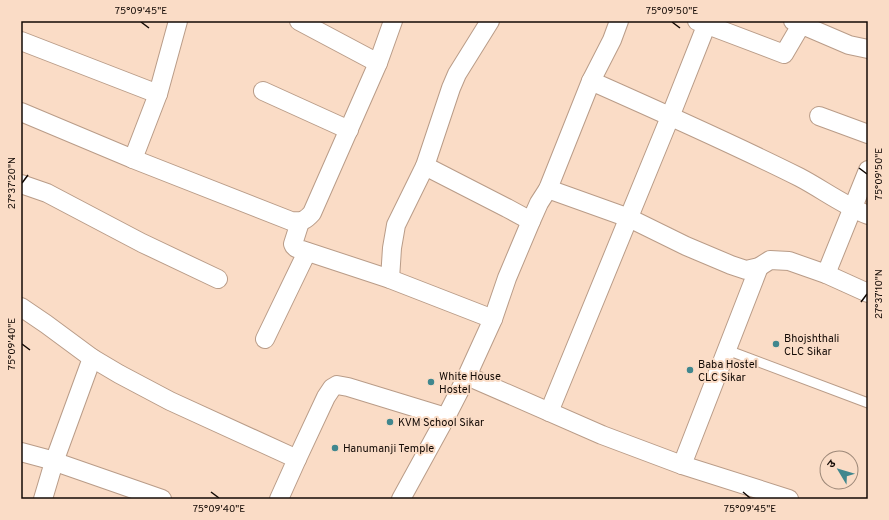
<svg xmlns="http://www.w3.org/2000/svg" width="889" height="520" font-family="Overpass,'Noto Sans Devanagari',sans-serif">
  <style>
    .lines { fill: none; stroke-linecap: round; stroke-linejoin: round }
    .lane-casing { stroke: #b99c88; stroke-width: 11 }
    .street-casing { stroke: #b99c88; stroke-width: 20 }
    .lane { stroke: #fff; stroke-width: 9 }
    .street { stroke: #fff; stroke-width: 18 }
    .ticks { fill: none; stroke: #120904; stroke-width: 1.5 }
    .poi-dot { fill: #40878e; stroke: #fadcc6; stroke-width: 1.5 }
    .labels { text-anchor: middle; stroke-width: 4; stroke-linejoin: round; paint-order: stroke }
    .poi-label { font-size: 11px; fill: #120904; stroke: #fadcc6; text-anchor: start }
    .neatline { fill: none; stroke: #120904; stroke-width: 1.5 }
    .ticks-label { font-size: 10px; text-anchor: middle; fill: #120904 }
  </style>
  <rect width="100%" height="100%" fill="#fadcc6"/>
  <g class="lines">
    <g class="lane-casing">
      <polyline id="lane" points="727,350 868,403"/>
    </g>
    <g class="street-casing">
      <g id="street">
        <polyline points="299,21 378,63"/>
        <polyline points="697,21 784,54 801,25"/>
        <polyline points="793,21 849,45 868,49"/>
        <polyline points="21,41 158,94"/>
        <path d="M591,81C661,112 731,143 799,177C822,189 843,205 868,215"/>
        <polyline points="263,91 349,130"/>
        <path d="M21,112L133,159L291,221C302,222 305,221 312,213L378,63L393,21"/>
        <polyline points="819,116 868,134"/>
        <polyline points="133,159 158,94 178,21"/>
        <polyline points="425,166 507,208 531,221"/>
        <polyline points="21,184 47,193 142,243 218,279"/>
        <polyline points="548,189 629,218 686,246 731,265 746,270 759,267 770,260 789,261 826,274 868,293"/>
        <polyline points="300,222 293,244 294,246 296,248 390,279 493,319"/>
        <polyline points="826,274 868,170"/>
        <polyline points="390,279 392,248 396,225 425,166 451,88 457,74 490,21"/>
        <polyline points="21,307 46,324 92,358 119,374 170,401 297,459"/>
        <polyline points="265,339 307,252"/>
        <polyline points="467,376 602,435 682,465 789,499"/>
        <polyline points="549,412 670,117 708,21"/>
        <polyline points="21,452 47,459 162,499"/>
        <polyline points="682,465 759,267"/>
        <polyline points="43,499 54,462 92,358"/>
        <polyline points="279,499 297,459 326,397 332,388 337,385 348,387 446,417"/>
        <polyline points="401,499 446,417 467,376 493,319 507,278 531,221 539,203 548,189 591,81 612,40 619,21"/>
      </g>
    </g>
    <use href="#lane" class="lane"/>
    <use href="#street" class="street"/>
  </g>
  <path class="ticks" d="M141,22L149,28M672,22L680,28M859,168L867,174M22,183L28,175M861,302L867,294M22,344L30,350M211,492L219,498M743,492L750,498"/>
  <g class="poi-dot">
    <circle cx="776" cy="344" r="4"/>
    <circle cx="690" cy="370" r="4"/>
    <circle cx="431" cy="382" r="4"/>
    <circle cx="390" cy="422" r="4"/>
    <circle cx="335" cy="448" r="4"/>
  </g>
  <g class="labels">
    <g class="poi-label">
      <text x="784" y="342">Bhojshthali<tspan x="784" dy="13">CLC Sikar</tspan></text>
      <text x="698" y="368">Baba Hostel<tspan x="698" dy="13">CLC Sikar</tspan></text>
      <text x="439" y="380">White House<tspan x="439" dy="13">Hostel</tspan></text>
      <text x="398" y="426">KVM School Sikar</text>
      <text x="343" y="452">Hanumanji Temple</text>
    </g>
  </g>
  <rect width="889" height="520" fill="none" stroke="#fadcc6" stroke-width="44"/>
  <g transform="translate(839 470) rotate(308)"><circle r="19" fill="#fadcc6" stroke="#9d8878"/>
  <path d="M0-3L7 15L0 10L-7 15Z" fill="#40878e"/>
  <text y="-6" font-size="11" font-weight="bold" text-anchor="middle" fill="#120904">उ</text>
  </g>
  <rect x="22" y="22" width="845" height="476" class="neatline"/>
  <g class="ticks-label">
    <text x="141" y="14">75°09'45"E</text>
    <text x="672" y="14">75°09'50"E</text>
    <text transform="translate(878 174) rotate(-90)" y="4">75°09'50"E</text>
    <text transform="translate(11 183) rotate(-90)" y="4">27°37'20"N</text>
    <text transform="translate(878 294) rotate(-90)" y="4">27°37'10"N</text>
    <text transform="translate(11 344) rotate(-90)" y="4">75°09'40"E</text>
    <text x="219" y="512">75°09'40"E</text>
    <text x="750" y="512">75°09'45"E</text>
  </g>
</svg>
